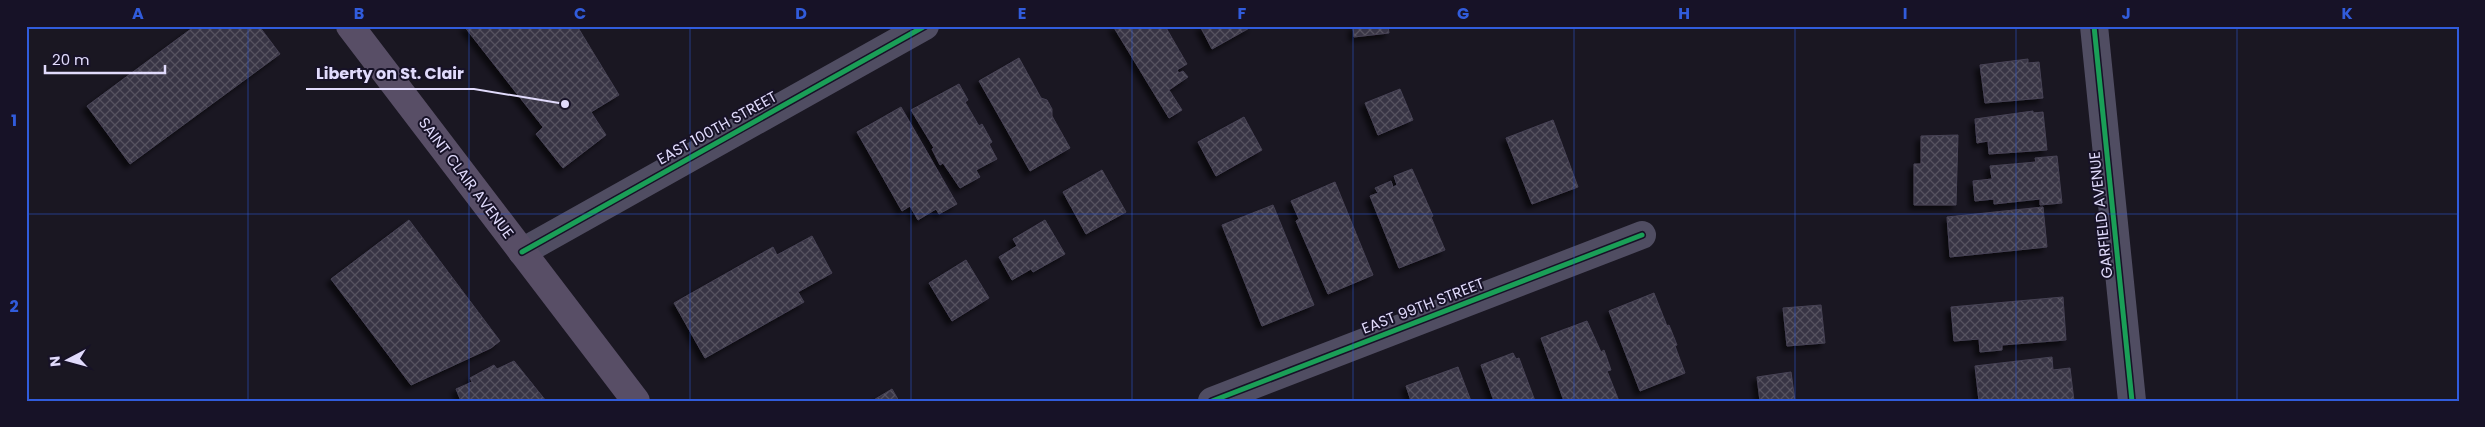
<svg xmlns="http://www.w3.org/2000/svg" width="2485" height="427" font-family="Poppins,sans-serif">
  <style>
    .building { fill: url(#building-cross-hatch); stroke: #474355; filter: url(#shadow) }
    .lines { fill: none; stroke-linecap: round; stroke-linejoin: round }
    .minor { stroke: #504d62; stroke-width: 28 }
    .major { stroke: #584e66; stroke-width: 28 }
    .cycleway-casing { stroke: #171227; stroke-width: 8 }
    .cycleway { stroke: #1a9f57; stroke-width: 5 }
    .grid { fill: none; stroke: #315cdc; stroke-width: 1; stroke-opacity: 0.55 }
    .labels { text-anchor: middle; stroke-width: 4; stroke-linejoin: round; paint-order: stroke }
    .street-label { font-size: 15px; fill: #e1dbfc; stroke: #171227 }
    .leader { fill: none; stroke: #e1dbfc; stroke-width: 2 }
    .callout-dot { fill: #e1dbfc; stroke: #171227; stroke-width: 2 }
    .callout-label { font-size: 16px; text-anchor: middle; font-weight: bold; fill: #e1dbfc; stroke: #171227; stroke-width: 4; stroke-linejoin: round; paint-order: stroke }
    .neatline { fill: none; stroke: #315cdc; stroke-width: 2 }
    .grid-label { font-size: 16px; text-anchor: middle; font-weight: bold; fill: #315cdc }
  </style>
  <defs>
    <pattern id="building-cross-hatch" width="8" height="8" patternUnits="userSpaceOnUse" patternTransform="scale(1.25)"><rect width="8" height="8" fill="#393544"/><path d="M0 0l8 8M0 8l8-8" fill="none" stroke="#555260"/></pattern>
    <filter id="shadow"><feDropShadow dx="-4.5" dy="4.5" stdDeviation="2.5" flood-color="#0009"/></filter>
  </defs>
  <rect width="100%" height="100%" fill="#1a1722"/>
  <g class="building">
    <polygon points="195,26 259,26 280,54 130,164 87,106"/>
    <polygon points="464,26 577,26 619,95 591,112 606,135 563,168 536,134 543,127"/>
    <polygon points="1113,26 1165,26 1187,64 1177,70 1179,73 1183,71 1188,77 1169,90 1182,110 1169,118"/>
    <polygon points="1200,26 1253,26 1212,49"/>
    <polygon points="1353,26 1388,26 1389,33 1354,37"/>
    <polygon points="1019,58 1041,98 1047,100 1052,109 1052,116 1070,148 1030,171 979,81"/>
    <polygon points="2028,59 2028,63 2039,62 2043,98 1985,103 1980,65"/>
    <polygon points="959,84 968,100 965,102 979,126 982,124 992,142 989,144 997,159 976,170 980,177 960,188 943,163 940,165 932,149 934,148 911,110"/>
    <polygon points="1400,89 1413,120 1378,135 1365,103"/>
    <polygon points="901,107 957,204 939,214 936,209 918,220 910,206 902,211 857,132"/>
    <polygon points="2033,111 2033,113 2043,112 2047,150 1989,154 1988,141 1977,143 1975,119"/>
    <polygon points="1244,117 1262,150 1216,176 1198,142"/>
    <polygon points="1553,120 1578,187 1532,204 1506,138"/>
    <polygon points="1958,135 1956,205 1914,205 1914,164 1921,164 1921,136"/>
    <polygon points="2057,156 2062,203 2040,205 2040,199 1994,204 1994,199 1975,201 1973,181 1992,179 1990,166 2036,162 2035,158"/>
    <polygon points="1412,169 1433,216 1431,217 1445,250 1399,268 1370,196 1378,193 1375,188 1391,181 1393,187 1397,185 1394,176"/>
    <polygon points="1102,170 1126,212 1086,234 1063,192"/>
    <polygon points="1335,182 1373,275 1328,294 1296,221 1299,219 1291,201"/>
    <polygon points="1273,205 1314,305 1262,326 1222,225"/>
    <polygon points="2043,207 2047,247 1950,257 1947,217"/>
    <polygon points="409,220 500,341 491,348 411,385 331,279"/>
    <polygon points="1045,220 1065,254 1033,272 1031,269 1012,280 999,257 1017,246 1013,239"/>
    <polygon points="812,236 832,273 798,292 804,302 705,358 674,303 773,247 777,255"/>
    <polygon points="966,260 989,298 952,321 929,283"/>
    <polygon points="1654,293 1667,326 1669,325 1677,345 1675,346 1685,373 1640,391 1609,311"/>
    <polygon points="2063,297 2066,340 2002,345 2002,350 1980,352 1979,339 1954,341 1951,307"/>
    <polygon points="1821,305 1825,343 1787,346 1783,308"/>
    <polygon points="1587,321 1601,352 1604,350 1611,370 1607,371 1619,401 1564,401 1541,338"/>
    <polygon points="1513,353 1516,359 1519,358 1535,401 1494,401 1481,365"/>
    <polygon points="2052,357 2053,370 2070,368 2074,401 1979,401 1975,366"/>
    <polygon points="514,361 546,401 461,401 456,389 472,382 470,378 494,365 497,369"/>
    <polygon points="1458,367 1471,401 1411,401 1406,386"/>
    <polygon points="1791,372 1795,401 1760,401 1757,377"/>
    <polygon points="892,389 899,401 872,401"/>
  </g>
  <g class="lines">
    <g class="minor">
      <polyline points="2094,26 2132,401"/>
      <polyline points="522,252 925,26"/>
      <polyline points="1212,401 1642,235"/>
    </g>
    <polyline class="major" points="350,26 636,401"/>
    <g class="cycleway-casing">
      <g id="cycleway">
        <polyline points="2094,26 2132,401"/>
        <polyline points="522,252 925,26"/>
        <polyline points="1212,401 1642,235"/>
      </g>
    </g>
    <use href="#cycleway" class="cycleway"/>
  </g>
  <path class="grid" d="M248,26V401M469,26V401M690,26V401M911,26V401M1132,26V401M1353,26V401M1574,26V401M1795,26V401M2016,26V401M2237,26V401M26,214H2459"/>
  <g class="labels">
    <g class="street-label">
      <text transform="translate(717 128) rotate(-29)" y="5">EAST 100TH STREET</text>
      <text transform="translate(466 178) rotate(53)" y="5">SAINT CLAIR AVENUE</text>
      <text transform="translate(2101 215) rotate(-96)" y="5">GARFIELD AVENUE</text>
      <text transform="translate(1423 306) rotate(-21)" y="5">EAST 99TH STREET</text>
    </g>
  </g>
  <path class="leader" d="M565 104L474 89H306"/>
  <circle class="callout-dot" cx="565" cy="104" r="5"/>
  <g class="callout-label">
    <text x="390" y="79">Liberty on St. Clair</text>
  </g>
  <rect width="2485" height="427" fill="none" stroke="#171227" stroke-width="55"/>
  <g transform="translate(68 360) rotate(264)" stroke="#171227" stroke-width="4" paint-order="stroke">
  <path d="M0-4L9 19L0 12L-9 19Z" fill="#e1dbfc"/>
  <text y="-8" font-size="14" font-weight="bold" text-anchor="middle" fill="#e1dbfc">N</text>
  </g>
  <path d="M45 65v8h120v-8" fill="none" stroke="#e1dbfc" stroke-width="2.5"/>
  <text x="52" y="65" font-size="15" fill="#e1dbfc" stroke="#171227" stroke-width="4" paint-order="stroke">20 m</text>
  <rect x="28" y="28" width="2430" height="372" class="neatline"/>
  <g class="grid-label">
    <text x="138" y="19">A</text>
    <text x="359" y="19">B</text>
    <text x="580" y="19">C</text>
    <text x="801" y="19">D</text>
    <text x="1022" y="19">E</text>
    <text x="1242" y="19">F</text>
    <text x="1463" y="19">G</text>
    <text x="1684" y="19">H</text>
    <text x="1905" y="19">I</text>
    <text x="2126" y="19">J</text>
    <text x="2347" y="19">K</text>
    <text x="14" y="126">1</text>
    <text x="14" y="312">2</text>
  </g>
</svg>
